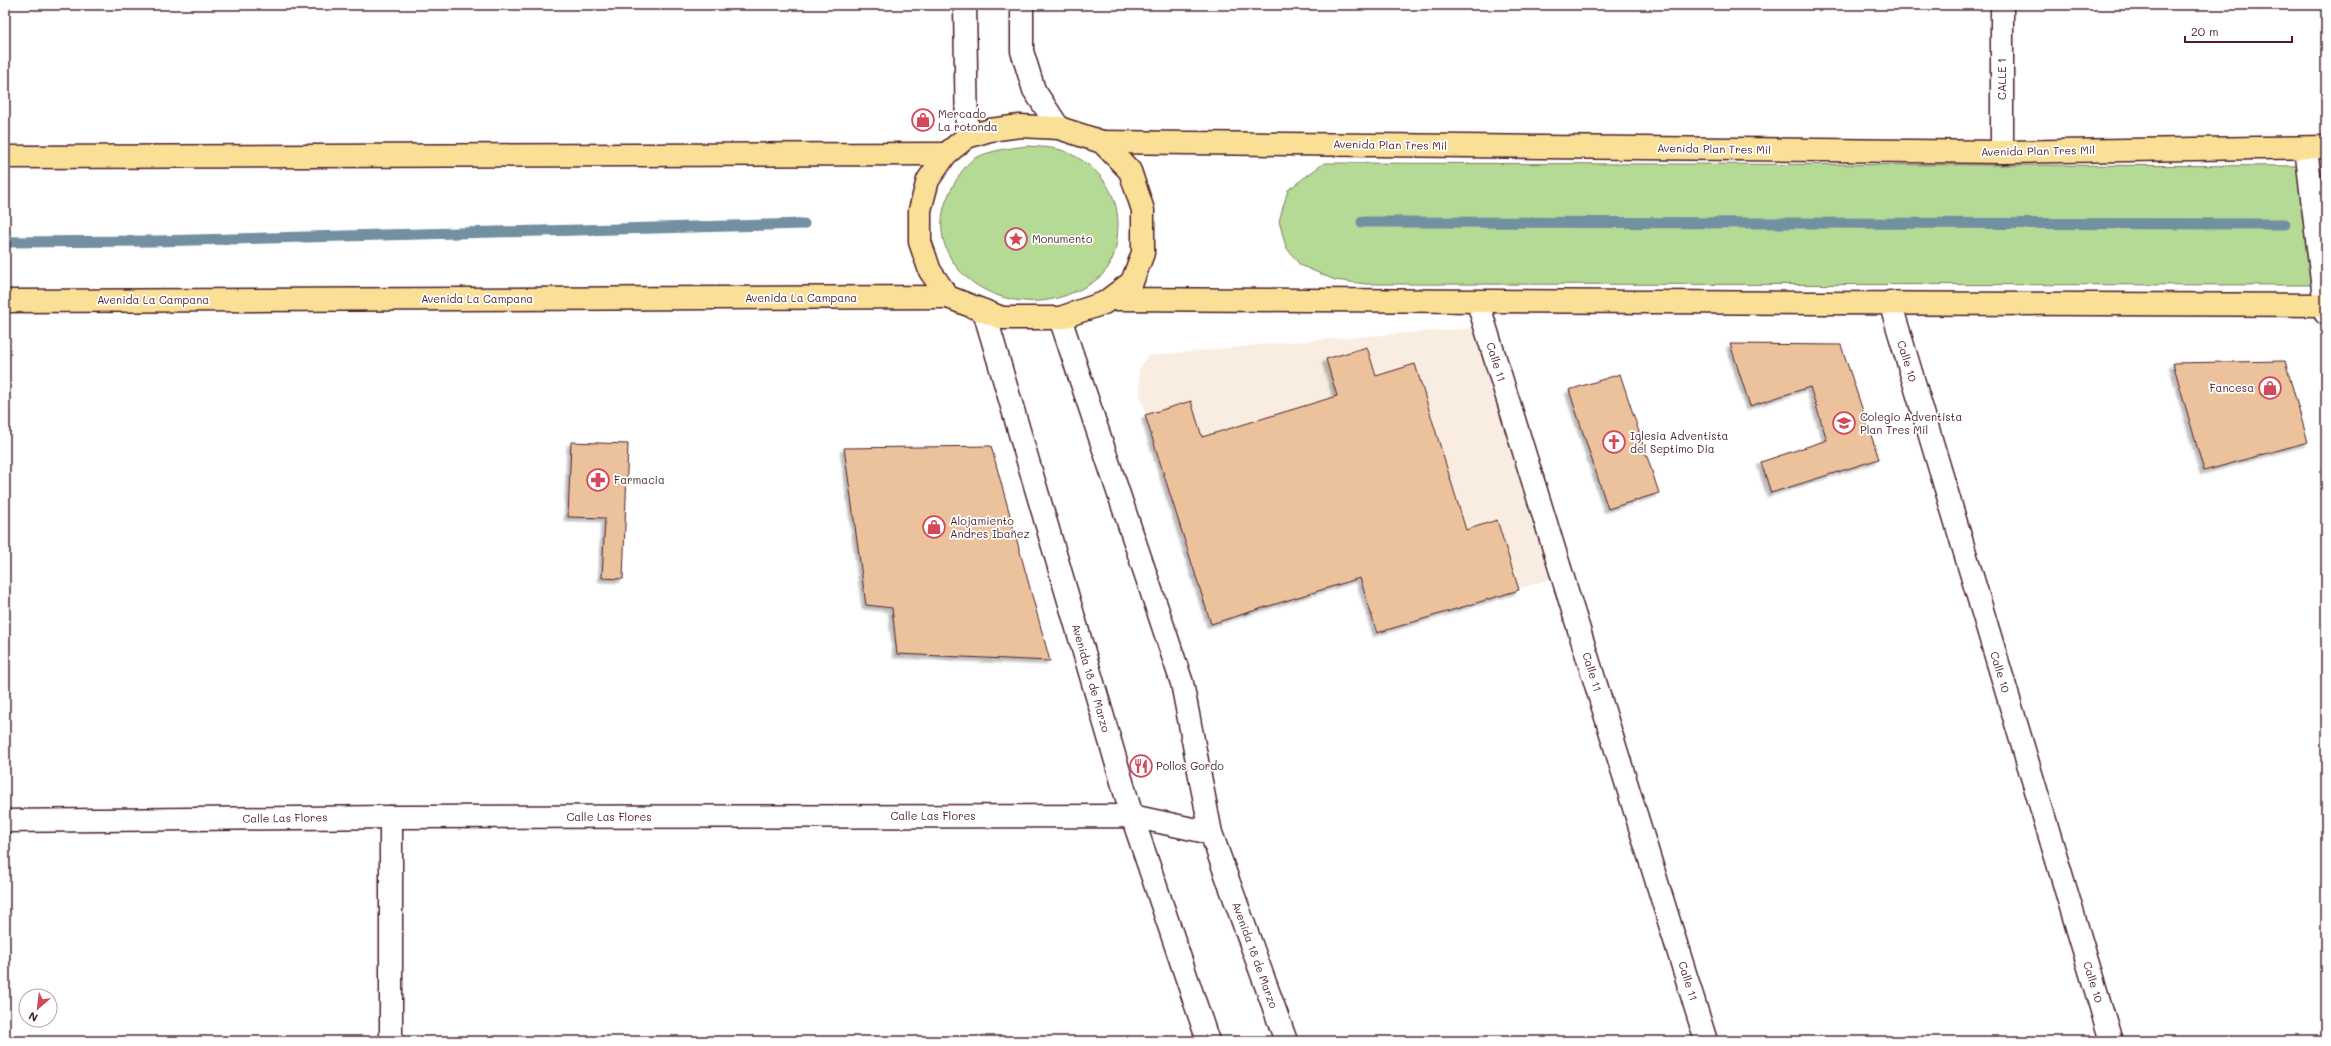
<svg xmlns="http://www.w3.org/2000/svg" width="2331" height="1046" font-family="Mali,sans-serif">
  <style>
    .built { fill: #f9ede1 }
    .green { fill: #b5da95; stroke: #807c60 }
    .lines { fill: none; stroke-linecap: round; stroke-linejoin: round }
    .stream { stroke: #7390a1; stroke-width: 11 }
    .building { fill: #ecc29c; stroke: #4a1f2b; filter: url(#shadow) }
    .minor-casing { stroke: #4a1f2b; stroke-width: 25 }
    .major-casing { stroke: #4a1f2b; stroke-width: 25 }
    .minor { stroke: #fff; stroke-width: 22 }
    .major { stroke: #fadf96; stroke-width: 22 }
    .labels { text-anchor: middle; stroke-width: 3.5; stroke-linejoin: round; paint-order: stroke }
    .street-label { font-size: 11px; fill: #4a1f2b; stroke: #fff }
    .poi-label { font-size: 11px; fill: #4a1f2b; stroke: #fff; text-anchor: start }
  </style>
  <defs>
    <filter id="shadow"><feDropShadow dx="-3.5" dy="3.5" stdDeviation="1" flood-color="#0004"/></filter>
  </defs>
  <rect width="100%" height="100%" fill="#fff"/>
  <filter id="ink" filterUnits="userSpaceOnUse"><feTurbulence type="fractalNoise" baseFrequency=".025" numOctaves="2"/><feDisplacementMap in="SourceGraphic" scale="8" xChannelSelector="R" yChannelSelector="G"/><feConvolveMatrix kernelMatrix="1 2 1 2 8 2 1 2 1" color-interpolation-filters="sRGB"/></filter>
  <g filter="url(#ink)">
    <polygon class="built" points="1473,328 1553,578 1377,633 1360,578 1211,624 1140,395 1139,370 1147,356 1291,342"/>
    <g class="green">
      <path d="M1028,146C1038,147 1051,147 1061,150C1095,162 1119,190 1118,226C1117,243 1116,255 1107,269C1097,283 1080,290 1064,296C995,320 911,260 953,186C958,177 966,163 975,158C992,150 1010,148 1028,146Z"/>
      <polygon points="1324,163 2326,166 2326,285 1366,284 1335,280 1300,265 1286,247 1279,221 1288,190"/>
    </g>
    <g class="lines">
      <g class="stream">
        <polyline points="1362,222 2285,224"/>
        <polyline points="5,242 155,241 804,224"/>
      </g>
    </g>
    <g class="building">
      <polygon points="1730,344 1841,345 1879,459 1771,493 1761,462 1827,440 1810,387 1750,406"/>
      <polygon points="1367,347 1376,376 1415,364 1466,530 1497,520 1519,590 1377,633 1360,578 1211,624 1145,415 1191,401 1202,437 1337,396 1326,359"/>
      <polygon points="2285,361 2308,442 2204,471 2173,363"/>
      <polygon points="1620,374 1659,493 1608,509 1569,390"/>
      <polygon points="571,442 628,444 623,579 602,578 605,518 568,517"/>
      <polygon points="991,446 1050,661 897,654 892,608 866,605 844,448"/>
    </g>
    <g class="lines">
      <g class="minor-casing">
        <g id="minor">
          <polyline points="965,5 967,137"/>
          <polyline points="1022,5 1022,51 1034,90 1059,128"/>
          <polyline points="2306,148 2326,314"/>
          <polyline points="2002,152 2002,5"/>
          <polyline points="1890,302 2111,1041"/>
          <polyline points="1478,303 1706,1041"/>
          <polyline points="984,311 1132,816 1208,1041"/>
          <polyline points="1060,318 1182,683 1211,833 1286,1041"/>
          <polyline points="5,821 391,817 1132,816 1211,833"/>
          <polyline points="391,1041 391,817"/>
        </g>
      </g>
      <g class="major-casing">
        <g id="major">
          <polygon points="1020,126 1059,128 1102,142 1130,171 1143,210 1143,253 1132,282 1104,303 1060,318 1002,318 948,297 930,271 920,242 920,210 928,180 946,154 967,137 990,130"/>
          <polyline points="1102,142 2002,152 2326,147"/>
          <polyline points="5,157 946,154"/>
          <path d="M1111,299C1516,303 1921,303 2326,305"/>
          <polyline points="5,301 948,297"/>
        </g>
      </g>
      <use href="#minor" class="minor"/>
      <use href="#major" class="major"/>
    </g>
  </g>
  <defs>
    <g id="shop-ring" transform="scale(1.15)"><circle r="9.5" fill="#fff" stroke="#d1495b" stroke-width="1.5"/><path d="M-5-2.5h2.3a2.7 3.5 0 0 1 5.4 0H5L5.5 6h-11ZM-1.5-2.5h3a1.5 2.3 0 0 0-3 0Z" fill="#d1495b"/></g>
    <g id="sight-ring" transform="scale(1.15)"><circle r="9.5" fill="#fff" stroke="#d1495b" stroke-width="1.5"/><path d="M0-6L1.8-2.2L6-1.7L2.9 1.2L3.7 5.4L0 3.3L-3.7 5.4L-2.9 1.2L-6-1.7L-1.8-2.2Z" fill="#d1495b"/></g>
    <g id="school-ring" transform="scale(1.15)"><circle r="9.5" fill="#fff" stroke="#d1495b" stroke-width="1.5"/><path d="M0-5L7-2L0 1L-7-2ZM-4 1L0 2.5L4 1V4Q0 6-4 4Z" fill="#d1495b"/></g>
    <g id="church-ring" transform="scale(1.15)"><circle r="9.5" fill="#fff" stroke="#d1495b" stroke-width="1.5"/><path d="M-1.2-6h2.4v3.5h3.3v2.4h-3.3V6h-2.4V-.1h-3.3v-2.4h3.3Z" fill="#d1495b"/></g>
    <g id="pharmacy-ring" transform="scale(1.15)"><circle r="9.5" fill="#fff" stroke="#d1495b" stroke-width="1.5"/><path d="M-2-6h4v4h4v4h-4v4h-4v-4h-4v-4h4Z" fill="#d1495b"/></g>
    <g id="restaurant-ring" transform="scale(1.15)"><circle r="9.5" fill="#fff" stroke="#d1495b" stroke-width="1.5"/><path d="M-5-6h1v4h1v-4h1v4h1v-4h1v5L-1.5 .5V6h-2V.5L-5-1ZM5-6V6H3V1.5H1.5Q1.5-4 5-6Z" fill="#d1495b"/></g>
  </defs>
  <g fill-rule="evenodd">
    <use href="#shop-ring" x="923" y="120"/>
    <use href="#sight-ring" x="1016" y="239"/>
    <use href="#shop-ring" x="2270" y="388"/>
    <use href="#school-ring" x="1844" y="423"/>
    <use href="#church-ring" x="1614" y="442"/>
    <use href="#pharmacy-ring" x="598" y="480"/>
    <use href="#shop-ring" x="934" y="527"/>
    <use href="#restaurant-ring" x="1141" y="766"/>
  </g>
  <g class="labels">
    <g class="street-label">
      <text transform="translate(2002 79) rotate(-90)" y="4">CALLE 1</text>
      <text transform="translate(1390 145) rotate(1)" y="4">Avenida Plan Tres Mil</text>
      <text transform="translate(1714 149) rotate(1)" y="4">Avenida Plan Tres Mil</text>
      <text transform="translate(2038 151) rotate(-1)" y="4">Avenida Plan Tres Mil</text>
      <text x="801" y="302">Avenida La Campana</text>
      <text x="477" y="303">Avenida La Campana</text>
      <text x="153" y="304">Avenida La Campana</text>
      <text transform="translate(1907 361) rotate(73)" y="4">Calle 10</text>
      <text transform="translate(1496 362) rotate(73)" y="4">Calle 11</text>
      <text transform="translate(1592 672) rotate(73)" y="4">Calle 11</text>
      <text transform="translate(2000 672) rotate(73)" y="4">Calle 10</text>
      <text transform="translate(1091 678) rotate(74)" y="4">Avenida 18 de Marzo</text>
      <text x="933" y="820">Calle Las Flores</text>
      <text x="609" y="821">Calle Las Flores</text>
      <text transform="translate(285 818) rotate(-1)" y="4">Calle Las Flores</text>
      <text transform="translate(1255 955) rotate(70)" y="4">Avenida 18 de Marzo</text>
      <text transform="translate(1688 981) rotate(73)" y="4">Calle 11</text>
      <text transform="translate(2093 982) rotate(73)" y="4">Calle 10</text>
    </g>
    <g class="poi-label">
      <text x="938" y="118">Mercado<tspan x="938" dy="13">La rotonda</tspan></text>
      <text x="1032" y="243">Monumento</text>
      <text x="2254" y="392" text-anchor="end">Fancesa</text>
      <text x="1860" y="421">Colegio Adventista<tspan x="1860" dy="13">Plan Tres Mil</tspan></text>
      <text x="1630" y="440">Iglesia Adventista<tspan x="1630" dy="13">del Septimo Dia</tspan></text>
      <text x="614" y="484">Farmacia</text>
      <text x="950" y="525">Alojamiento<tspan x="950" dy="13">Andres Ibañez</tspan></text>
      <text x="1156" y="770">Pollos Gordo</text>
    </g>
  </g>
  <rect width="2331" height="1046" fill="none" stroke="#fff" stroke-width="20"/>
  <rect x="10" y="10" width="2311" height="1026" fill="none" stroke="#4a1f2b" stroke-width="1.5" filter="url(#ink)"/>
  <g transform="translate(38 1008) rotate(208)"><circle r="19" fill="#ffffff" stroke="#b7a5aa"/>
  <path d="M0-3L7 15L0 10L-7 15Z" fill="#d1495b"/>
  <text y="-6" font-size="11" font-weight="bold" text-anchor="middle" fill="#4a1f2b">N</text>
  </g>
  <path d="M2185 36v6h107v-6" fill="none" stroke="#4a1f2b" stroke-width="2"/>
  <text x="2191" y="36" font-size="12" fill="#4a1f2b" stroke="#ffffff" stroke-width="3" paint-order="stroke">20 m</text>
</svg>
